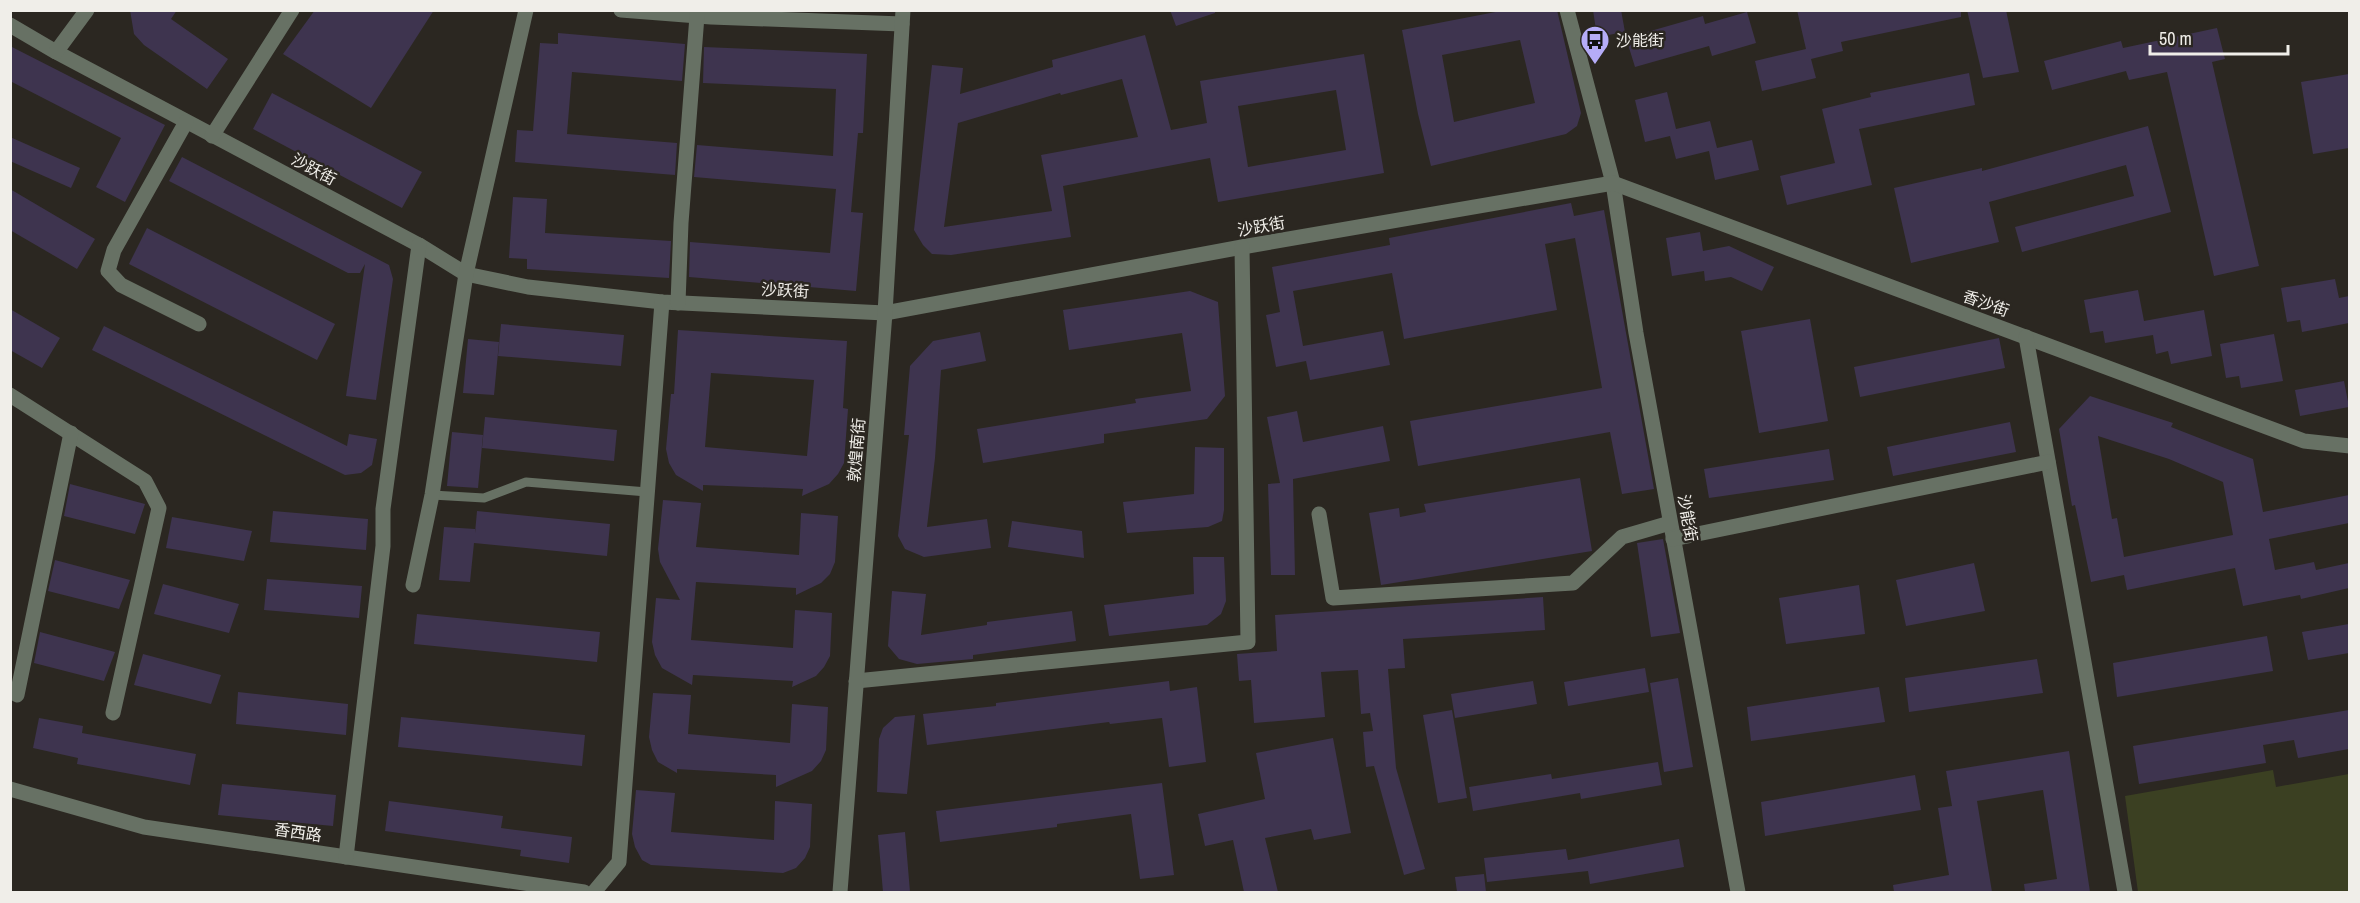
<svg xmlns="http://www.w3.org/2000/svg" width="2360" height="903" font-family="'Archivo Narrow','Noto Sans SC',sans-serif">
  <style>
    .green { fill: #3b4022 }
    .building { fill: #3e344f; fill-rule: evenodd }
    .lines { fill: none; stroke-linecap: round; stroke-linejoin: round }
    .service { stroke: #677164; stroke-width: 9 }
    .minor { stroke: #677164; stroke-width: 15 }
    .labels { text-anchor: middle; stroke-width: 5; stroke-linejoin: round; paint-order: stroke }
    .poi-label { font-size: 16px; fill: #f0eee9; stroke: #2b2721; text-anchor: start }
    .street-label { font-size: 16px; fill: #f0eee9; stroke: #2b2721 }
  </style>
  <rect width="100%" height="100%" fill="#2b2721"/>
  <polygon class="green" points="2273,770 2276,787 2349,774 2349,892 2138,892 2125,796"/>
  <g class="building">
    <polygon points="130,10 177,10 171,19 228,59 207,89 144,45 134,34"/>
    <polygon points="315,10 434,10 371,108 283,54"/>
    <polygon points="1170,10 1215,10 1215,13 1176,26"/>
    <path d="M1506,10H1557L1581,113L1577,126L1566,134L1431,166L1418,114L1402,30ZM1520,40L1535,103L1454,122L1442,55Z"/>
    <polygon points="1593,10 1621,10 1625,32 1597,37"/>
    <polygon points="1797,10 1961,10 1961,17 1841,42 1843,51 1811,59 1816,78 1762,91 1755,61 1806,49"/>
    <polygon points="1967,10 2006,10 2019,72 1983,78"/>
    <polygon points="1747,12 1756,43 1712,56 1709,46 1635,67 1626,38 1703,16 1705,24"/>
    <polygon points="2217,28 2225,59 2212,62 2259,266 2214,276 2167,72 2129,80 2126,71 2052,90 2044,61 2121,41 2123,48"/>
    <polygon points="558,33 685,44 682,81 572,72 567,134 677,143 675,175 515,162 517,130 533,131 540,43 558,44"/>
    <path d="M1145,35L1171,130L1207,123L1200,81L1364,54L1384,173L1218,202L1210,158L1063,186L1071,237L951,255L932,254L923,245L914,230L932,65L963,68L960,94L1053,67L1052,60ZM1122,79L1138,137L1041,155L1052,211L944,227L958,123L1060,93L1061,95ZM1336,90L1346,150L1248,167L1238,106Z"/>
    <polygon points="10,46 165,125 125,202 96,187 121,138 10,81"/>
    <polygon points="704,47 867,54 863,133 858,133 851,212 863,213 856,291 689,277 690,242 830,253 836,189 694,177 697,145 833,156 836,89 703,83"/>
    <polygon points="1969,73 1975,105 1859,129 1872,185 1787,205 1780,176 1835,163 1822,109 1871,97 1870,93"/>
    <polygon points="2349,74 2349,148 2313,154 2301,82"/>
    <polygon points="1667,92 1676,129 1710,121 1717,148 1752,140 1759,170 1715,180 1709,151 1676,159 1670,136 1645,142 1635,100"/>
    <polygon points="272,93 422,172 402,208 253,129"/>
    <polygon points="2148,126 2171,212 2022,252 2015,227 2134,196 2126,165 1989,202 1999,242 1911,263 1894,188 1982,168 1982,171"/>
    <polygon points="10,137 80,168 71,188 10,161"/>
    <polygon points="182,157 389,265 393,279 376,400 346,396 365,264 360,273 348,273 169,181"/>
    <polygon points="10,189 95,239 77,269 10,230"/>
    <polygon points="513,197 547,199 545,233 671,241 669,278 527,269 527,259 509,258"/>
    <polygon points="1571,203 1574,216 1604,210 1654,489 1622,494 1610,432 1418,466 1410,421 1602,388 1575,238 1545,244 1557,310 1404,339 1392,273 1293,291 1303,346 1383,331 1390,365 1310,380 1306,361 1276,367 1266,315 1280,312 1272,267 1390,245 1389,238"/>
    <polygon points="147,228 335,324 317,360 129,264"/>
    <polygon points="1700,232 1703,251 1729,246 1774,267 1762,291 1731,277 1705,281 1704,271 1672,276 1666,238"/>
    <polygon points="2335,279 2339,298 2349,296 2349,323 2302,332 2300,320 2287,322 2281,288"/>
    <polygon points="2138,290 2144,321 2204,310 2212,356 2171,364 2168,351 2156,354 2153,335 2105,343 2103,331 2090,333 2084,300"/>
    <polygon points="1190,291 1218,302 1225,396 1207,419 1104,434 1104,443 983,463 977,429 1136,403 1135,399 1191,391 1182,333 1069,350 1063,310"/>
    <polygon points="10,309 60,338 42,368 10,350"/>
    <polygon points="1810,319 1828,421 1759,433 1741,331"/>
    <polygon points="501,324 624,335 621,366 498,356"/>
    <polygon points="104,326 347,446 349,434 377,439 372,465 361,473 345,475 92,350"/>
    <path d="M678,330L847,341L843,408L848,409L844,463L838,474L829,484L802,496L803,489L703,485V491L676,475L669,463L666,449L671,394H674ZM711,373L814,380L807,456L705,447Z"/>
    <polygon points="980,332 986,361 941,370 935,458 927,527 987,519 991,548 924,557 905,549 898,536 909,435 904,435 910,366 933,341"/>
    <polygon points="2274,334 2283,381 2241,388 2239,376 2226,378 2220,344"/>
    <polygon points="1999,338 2005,368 1860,397 1854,367"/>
    <polygon points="468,339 499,342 494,395 463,393"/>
    <polygon points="2344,381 2349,407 2300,416 2295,390"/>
    <path d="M2090,396L2173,423L2171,427L2253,459L2263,512L2349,495V523L2269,539L2275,570L2314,562L2316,570L2349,563V588L2301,599L2300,595L2243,606L2235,568L2127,590L2124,575L2091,582L2075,505L2072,506L2059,429ZM2098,436L2169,459L2223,482L2233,535L2124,557L2117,518L2112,519Z"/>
    <polygon points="1297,411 1303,442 1383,426 1390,461 1293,479 1295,575 1271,575 1268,484 1280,483 1267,417"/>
    <polygon points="485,417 617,430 614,461 482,448"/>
    <polygon points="2010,422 2016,452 1893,476 1887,447"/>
    <polygon points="452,432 483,435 478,488 447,486"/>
    <polygon points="1195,447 1224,448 1224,510 1222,521 1208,527 1127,533 1123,502 1194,494"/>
    <polygon points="1829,449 1834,480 1709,498 1704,469"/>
    <polygon points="1580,478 1592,551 1381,585 1369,513 1399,508 1400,517 1426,512 1424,504"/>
    <polygon points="70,484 145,504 135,534 64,516"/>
    <polygon points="663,500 701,503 696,547 799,555 801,513 838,516 835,562 830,574 821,583 796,595 796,588 696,582 691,640 793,648 795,610 832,613 830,656 824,667 816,676 792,687 793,681 693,675 692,685 662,668 655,655 652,642 656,598 680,600 660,562 658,549"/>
    <polygon points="273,511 368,519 366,550 270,542"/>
    <polygon points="477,511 610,524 607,556 474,543 470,582 439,580 444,527 475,529 475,533"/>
    <polygon points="172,517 252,531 244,561 166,548"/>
    <polygon points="1012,521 1082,531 1084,558 1008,547"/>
    <polygon points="1663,539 1680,633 1651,637 1637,543"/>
    <polygon points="1193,557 1224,557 1226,601 1221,614 1207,625 1109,636 1104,605 1194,594"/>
    <polygon points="55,560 130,580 119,609 48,591"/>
    <polygon points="1974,563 1985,611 1906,626 1896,580"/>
    <polygon points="267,579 362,586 359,618 264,610"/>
    <polygon points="163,584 239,604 229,633 154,614"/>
    <polygon points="1859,585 1865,634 1786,644 1779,598"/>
    <polygon points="892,591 926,594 921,635 987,625 987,622 1072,611 1076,641 973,655 973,659 917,664 899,659 888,646"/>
    <polygon points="1543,597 1545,630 1403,639 1405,668 1388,669 1396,768 1425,869 1404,875 1374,766 1366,767 1363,732 1373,731 1370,713 1361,714 1358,670 1321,672 1325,717 1254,723 1251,680 1239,681 1237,654 1277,651 1275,615"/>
    <polygon points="417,614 600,632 597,662 414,644"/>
    <polygon points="2349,624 2349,653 2308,660 2302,632"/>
    <polygon points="40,632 115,652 104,681 34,663"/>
    <polygon points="2267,636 2273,671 2117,697 2113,663"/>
    <polygon points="143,654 221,675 211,704 134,685"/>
    <polygon points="2037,659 2043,693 1909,712 1905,678"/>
    <polygon points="1645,668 1649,692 1568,706 1564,682"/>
    <polygon points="1678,678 1693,767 1664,772 1650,683"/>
    <polygon points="1169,681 1170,691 1197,687 1206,762 1169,767 1162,718 1110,724 1109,722 927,745 923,714 996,706 996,703"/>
    <polygon points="1533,681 1537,704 1455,718 1451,694"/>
    <polygon points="1879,687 1885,722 1751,741 1747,707"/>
    <polygon points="238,692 348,704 346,735 236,724"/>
    <polygon points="653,693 691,695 688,734 790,743 792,704 828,707 826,750 821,761 812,771 776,787 776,775 677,769 677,773 658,762 652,750 649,737"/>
    <polygon points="1452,710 1467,798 1438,803 1423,715"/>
    <polygon points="2349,710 2349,749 2298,758 2294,740 2263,745 2266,763 2139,784 2133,746"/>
    <polygon points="915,715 907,794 877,792 879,739 883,728 895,717"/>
    <polygon points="401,717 585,735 582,766 398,747"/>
    <polygon points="39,718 83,726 82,733 196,754 190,785 77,764 78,758 33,748"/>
    <polygon points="1333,738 1351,833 1314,840 1311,829 1265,838 1278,892 1244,892 1233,840 1205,846 1198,814 1265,799 1256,753"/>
    <polygon points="2069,751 2090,892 2025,892 2024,884 2057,879 2043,790 1977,801 1992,892 1894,892 1893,885 1949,875 1938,808 1952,806 1946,771"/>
    <polygon points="1658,762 1662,785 1581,799 1580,793 1473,811 1469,787 1551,774 1552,779"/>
    <polygon points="1915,775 1921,810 1765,836 1761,802"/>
    <polygon points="1162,783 1174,875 1140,879 1131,814 1057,824 1057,827 940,842 936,811"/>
    <polygon points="222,784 336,795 333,826 218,815"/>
    <polygon points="636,790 675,793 671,832 774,840 775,801 812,804 810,847 805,858 796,868 783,873 651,865 642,860 635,847 632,834"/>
    <polygon points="389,801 503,816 501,828 572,837 569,863 520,856 521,850 385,831"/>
    <polygon points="905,832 910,892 883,892 878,835"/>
    <polygon points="1679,839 1684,867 1590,884 1588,871 1487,882 1484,858 1566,849 1568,860"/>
    <polygon points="1484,874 1486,892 1457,892 1455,877"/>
  </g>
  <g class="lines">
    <polyline class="service" points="432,495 484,498 526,482 647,492"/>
    <g class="minor">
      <polyline points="621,10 711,17 902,24"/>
      <polyline points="1567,10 1613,183 1636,333 1738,892"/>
      <polyline points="10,25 56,52 419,245 466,274 528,287 662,302 885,313 1242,247 1613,183 2304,441 2350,446"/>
      <polyline points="56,52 87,10"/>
      <polyline points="186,122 114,250 108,271 121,285 199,324"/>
      <polyline points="212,136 292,10"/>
      <polyline points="678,303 681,223 697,16"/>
      <polyline points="2026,337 2125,892"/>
      <polyline points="10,395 145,481 159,508 113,713"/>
      <polyline points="1319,514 1333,598 1573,583 1622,537 1670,523"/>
      <polyline points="1673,539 2048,462"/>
      <polyline points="413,585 432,495 466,274 526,10"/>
      <polyline points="856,681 1248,642 1242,247"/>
      <polyline points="17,695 71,433"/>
      <polyline points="10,789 144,827 584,892"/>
      <polyline points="346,857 383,546 383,509 419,245"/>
      <polyline points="594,892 619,862 662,302"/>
      <polyline points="840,892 885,313 903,10"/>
    </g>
  </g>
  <defs>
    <g id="bus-pin" transform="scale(1.5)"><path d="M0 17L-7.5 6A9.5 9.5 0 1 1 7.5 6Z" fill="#b5acf8" stroke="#2b2721"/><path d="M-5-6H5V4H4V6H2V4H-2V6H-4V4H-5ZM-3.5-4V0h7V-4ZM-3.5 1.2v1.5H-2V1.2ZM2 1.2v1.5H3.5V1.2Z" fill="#111"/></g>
  </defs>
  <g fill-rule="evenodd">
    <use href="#bus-pin" x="1595" y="40"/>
  </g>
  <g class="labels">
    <g class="poi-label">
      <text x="1616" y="46">沙能街</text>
    </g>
    <g class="street-label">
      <text transform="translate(314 169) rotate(28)" y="6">沙跃街</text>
      <text transform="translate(1261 226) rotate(-10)" y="6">沙跃街</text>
      <text transform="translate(785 290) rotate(3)" y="6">沙跃街</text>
      <text transform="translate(1986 303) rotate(20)" y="6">香沙街</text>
      <text transform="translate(856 450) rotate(-85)" y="6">敦煌南街</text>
      <text transform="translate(1688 518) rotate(80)" y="6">沙能街</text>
      <text transform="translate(298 832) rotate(8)" y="6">香西路</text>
    </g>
  </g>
  <rect width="2360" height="903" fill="none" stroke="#f0eee9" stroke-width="24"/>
  <path d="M2150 45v9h138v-9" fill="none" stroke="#f0eee9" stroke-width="3"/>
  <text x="2159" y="45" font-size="18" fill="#f0eee9" stroke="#2b2721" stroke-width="4.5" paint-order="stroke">50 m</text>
</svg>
